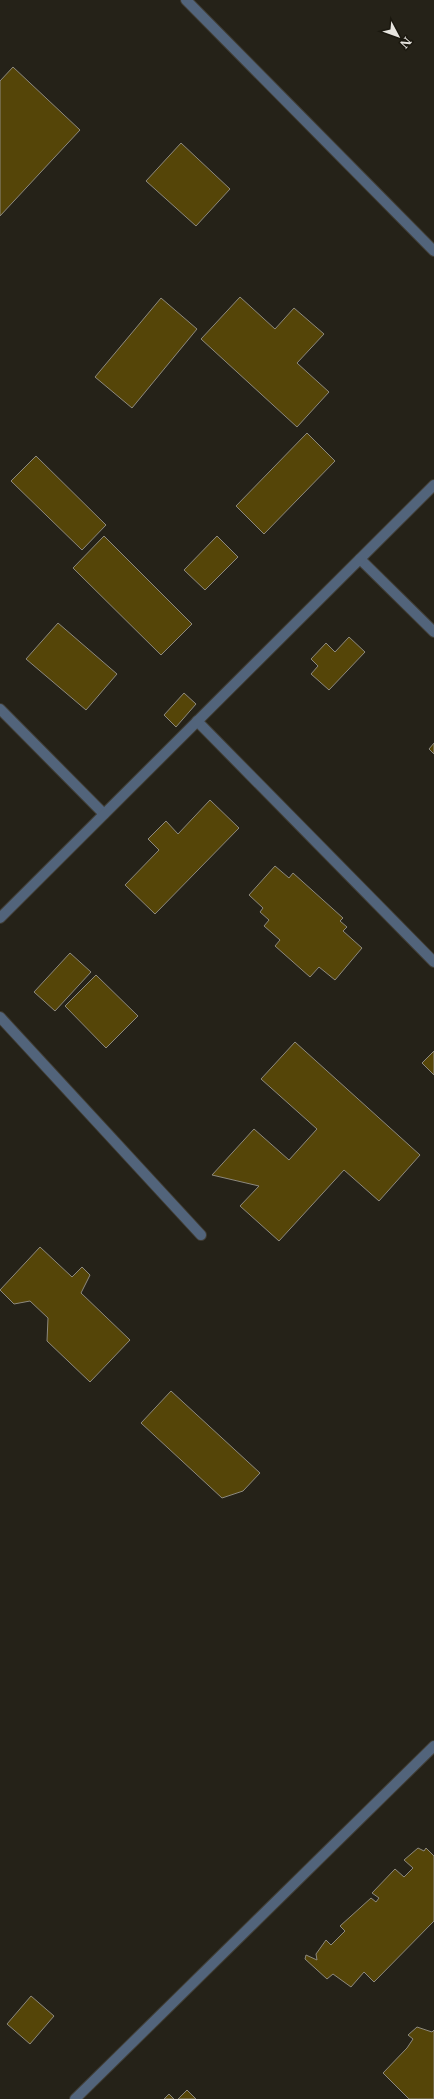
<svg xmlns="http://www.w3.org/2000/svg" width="434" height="2099" font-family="'Libre Baskerville',serif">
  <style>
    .building { fill: #554508; stroke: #8d897e }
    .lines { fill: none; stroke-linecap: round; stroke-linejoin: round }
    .service-casing { stroke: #403d34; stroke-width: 12 }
    .service { stroke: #52647b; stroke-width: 10 }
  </style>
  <rect width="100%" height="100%" fill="#252218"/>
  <g class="building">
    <polygon points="13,67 80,130 0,216 0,81"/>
    <polygon points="181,143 230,189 196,226 146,181"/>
    <polygon points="240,297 275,329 294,308 324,334 297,363 329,392 297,427 201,339"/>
    <polygon points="161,298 197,329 132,408 95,377"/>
    <polygon points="307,433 335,461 264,534 236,506"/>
    <polygon points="36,456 106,525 82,550 11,481"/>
    <polygon points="104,536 192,624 161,655 73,568"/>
    <polygon points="217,536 238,557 205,590 184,570"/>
    <polygon points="58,623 117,674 86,710 26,659"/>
    <polygon points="349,637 365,652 329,690 311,674 318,666 311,659 326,643 335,652"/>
    <polygon points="184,693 196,704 176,727 164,715"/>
    <polygon points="434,743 434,754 429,749"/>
    <polygon points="210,800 239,828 155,914 125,885 159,850 148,839 166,821 178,834"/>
    <polygon points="275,866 289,878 293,873 343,918 340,921 347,927 343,931 362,948 335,980 319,967 310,977 275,946 280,940 264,926 269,920 260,912 263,908 249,895"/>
    <polygon points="70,953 91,972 55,1011 34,992"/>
    <polygon points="96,975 138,1016 106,1048 65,1006"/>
    <polygon points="295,1042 420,1155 379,1201 344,1170 279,1241 240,1206 259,1186 212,1175 254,1129 289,1160 317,1129 261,1079"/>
    <polygon points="434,1051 434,1075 422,1063"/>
    <polygon points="40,1247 72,1277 82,1267 90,1275 81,1293 130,1340 90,1382 47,1341 48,1318 30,1301 14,1304 0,1290"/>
    <polygon points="171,1391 260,1473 243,1491 222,1498 141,1423"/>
    <polygon points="418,1848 424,1851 426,1848 434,1856 434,1921 374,1982 364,1972 351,1987 333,1974 327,1979 305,1959 306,1955 317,1960 316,1954 326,1940 331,1945 345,1931 340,1926 371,1898 376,1902 379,1898 372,1893 395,1869 404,1877 413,1868 404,1860"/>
    <polygon points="31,1996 54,2016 30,2044 7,2024"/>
    <polygon points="417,2027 432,2032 434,2030 434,2099 409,2099 383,2073 407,2048 413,2039 408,2035"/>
    <polygon points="187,2090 196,2099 178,2099"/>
    <polygon points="169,2094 174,2099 164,2099"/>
  </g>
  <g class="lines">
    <g class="service-casing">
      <g id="service">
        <polyline points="186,0 434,251"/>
        <polyline points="360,559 434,632"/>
        <polyline points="0,709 104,814"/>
        <polyline points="197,721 434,962"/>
        <polyline points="0,918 434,485"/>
        <polyline points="0,1017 201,1235"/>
        <polyline points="75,2099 434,1746"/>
      </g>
    </g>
    <use href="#service" class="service"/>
  </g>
  <g transform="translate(398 36) rotate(131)" stroke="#1b180f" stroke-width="3" paint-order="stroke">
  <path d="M0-3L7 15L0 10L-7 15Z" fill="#e7e5df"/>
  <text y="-6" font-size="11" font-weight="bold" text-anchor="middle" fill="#e7e5df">N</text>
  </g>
</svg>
